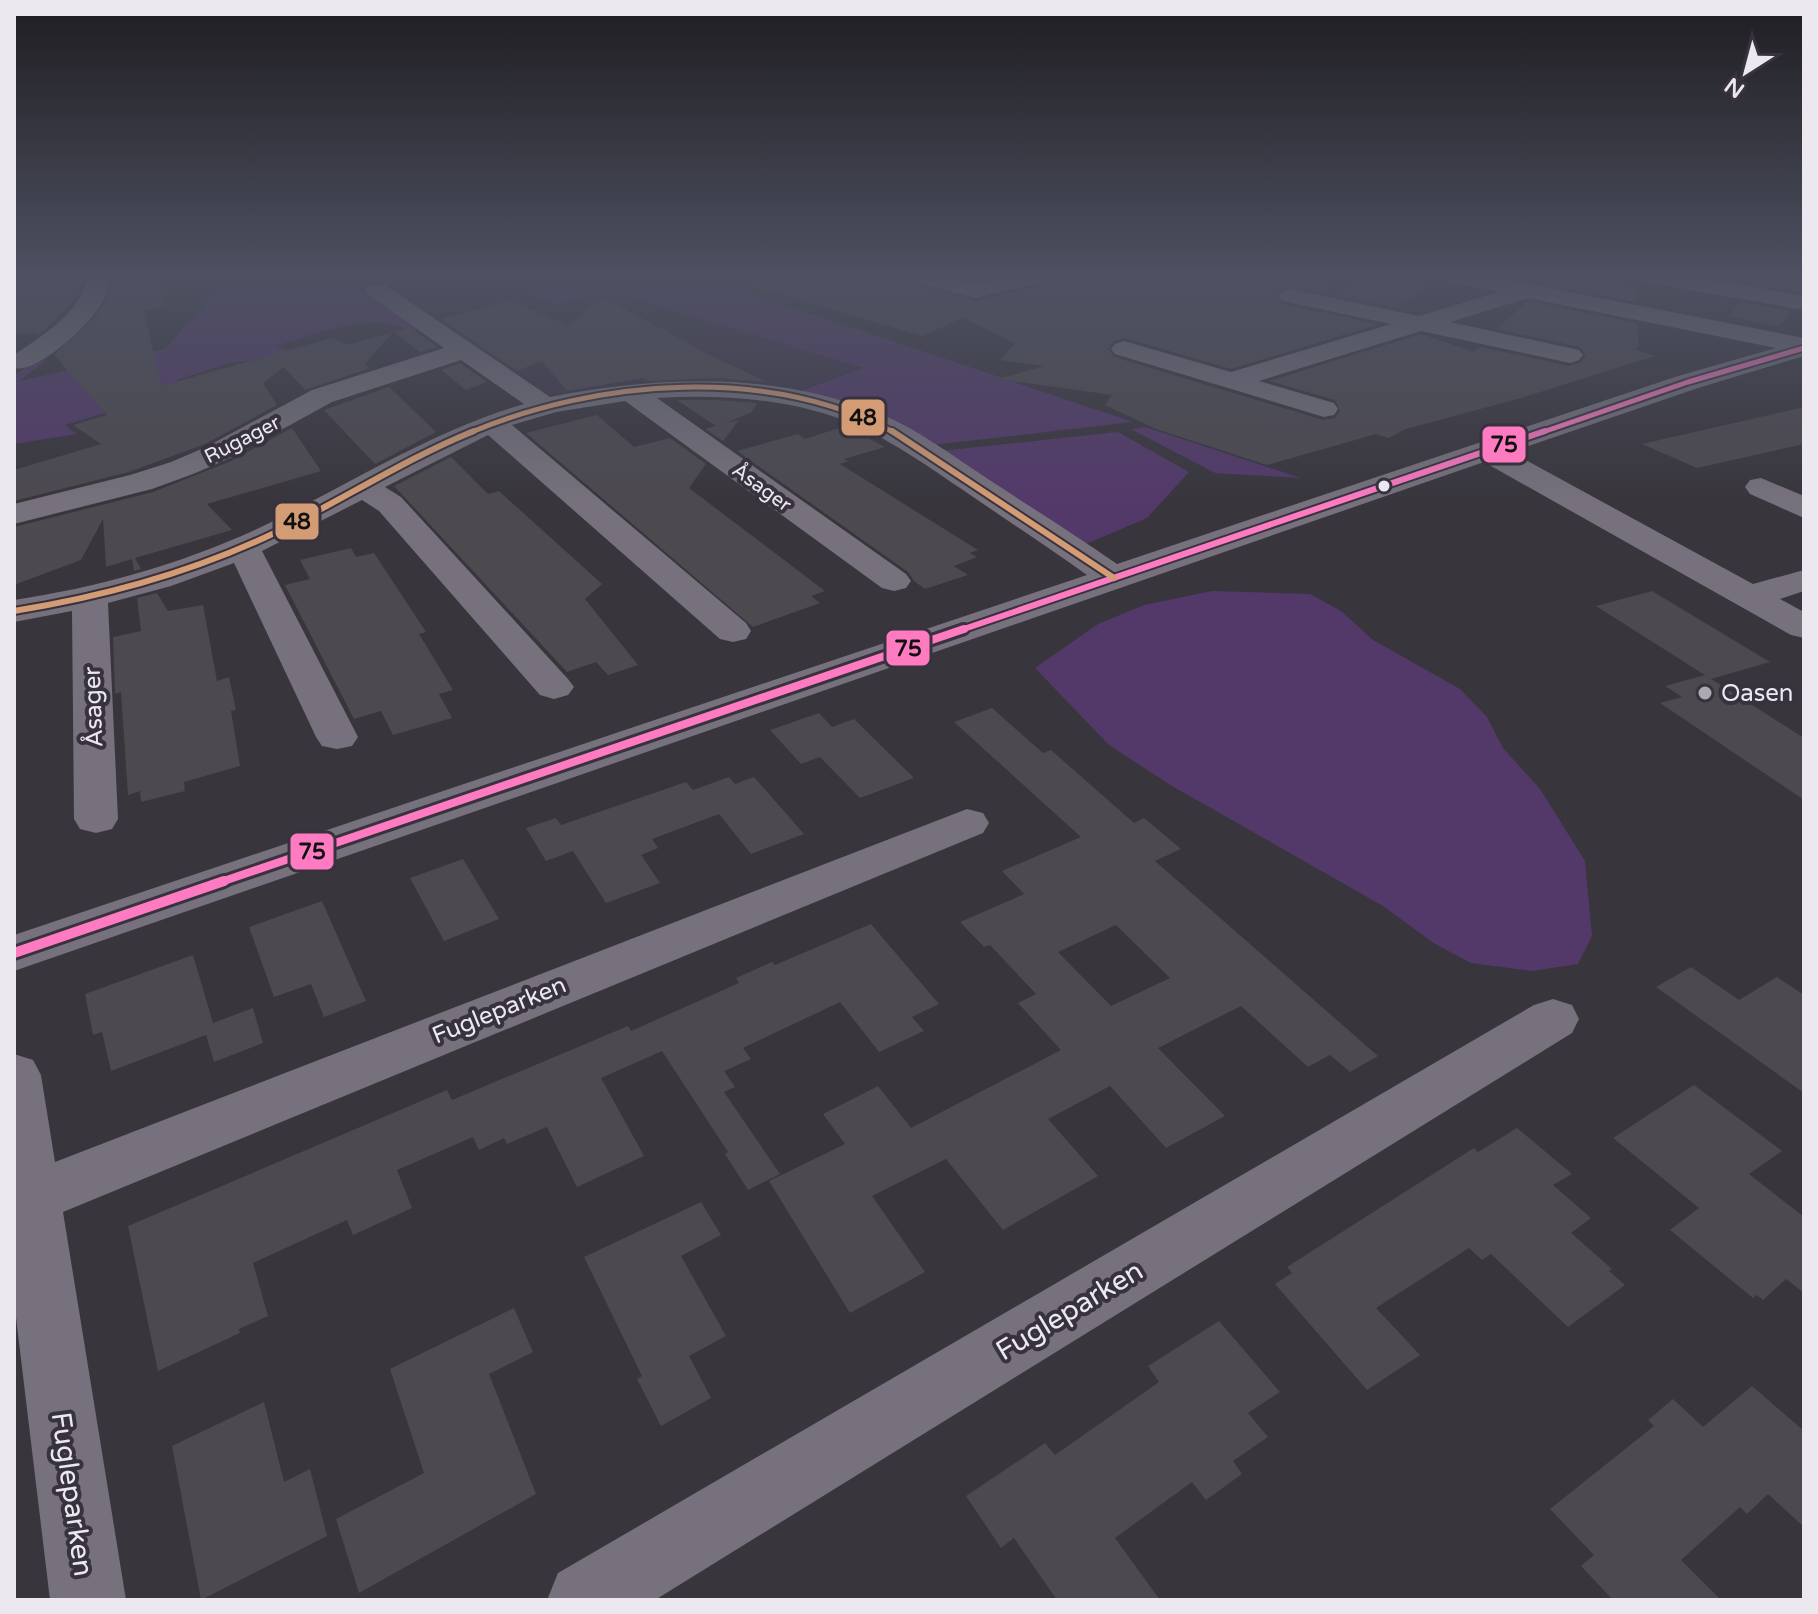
<svg xmlns="http://www.w3.org/2000/svg" width="1818" height="1614" font-family="'Varela Round',sans-serif">
  <style>
    .built { fill: #3f3747 }
    .green { fill: #53396a }
    .building { fill: #4c494f; fill-rule: evenodd }
    .lines { fill: none; stroke-linecap: round; stroke-linejoin: round }
    .minor { fill: #76717c; fill-rule: evenodd }
    .bus-1-far3-casing { stroke: #38323f; stroke-width: 9 }
    .bus-1-far2-casing { stroke: #38323f; stroke-width: 10 }
    .bus-1-far1-casing { stroke: #38323f; stroke-width: 14 }
    .bus-1-casing { stroke: #38323f; stroke-width: 16 }
    .bus-2-far1-casing { stroke: #38323f; stroke-width: 9 }
    .bus-2-casing { stroke: #38323f; stroke-width: 10 }
    .bus-1-far3 { stroke: #fe7ac1; stroke-width: 5 }
    .bus-1-far2 { stroke: #fe7ac1; stroke-width: 6 }
    .bus-1-far1 { stroke: #fe7ac1; stroke-width: 8 }
    .bus-1 { stroke: #fe7ac1; stroke-width: 10 }
    .bus-2-far1 { stroke: #d39c74; stroke-width: 5 }
    .bus-2 { stroke: #d39c74; stroke-width: 6 }
    .bus-dot { fill: #ece8f0; stroke: #38323f; stroke-width: 3 }
    .poi-dot { fill: #ada9b1; stroke: #38323f; stroke-width: 3 }
    .labels { text-anchor: middle; stroke-width: 8; stroke-linejoin: round; paint-order: stroke }
    .far-street-label { font-size: 20px; fill: #ece8f0; stroke: #38323f }
    .poi-label { font-size: 24px; fill: #ece8f0; stroke: #38323f; text-anchor: start }
    .street-label { font-size: 24px; fill: #ece8f0; stroke: #38323f }
    .near-street-label { font-size: 28px; fill: #ece8f0; stroke: #38323f }
    .line-badge { stroke: #38323f; stroke-width: 3 }
    .pale-badge-label { font-size: 22px; text-anchor: middle; font-weight: bold; fill: #111 }
  </style>
  <rect width="100%" height="100%" fill="#38353c"/>
  <polygon class="built" points="610,292 861,368 800,390 693,379 555,396 544,395 458,335"/>
  <g class="green">
    <path d="M243,276H348L419,328L410,331C372,310 315,335 276,346L295,355L229,363L177,380L197,395L131,405L65,425L77,434L14,444V376L28,365L47,360L19,381L165,349L226,280Z"/>
    <polygon points="492,276 699,276 1133,422 932,445 872,411 803,393 803,390 863,368 610,292 556,305"/>
    <polygon points="1145,427 1301,478 1215,473 1131,429"/>
    <polygon points="1118,432 1189,472 1147,518 1086,544 940,451"/>
    <polygon points="1212,591 1310,594 1341,611 1373,640 1460,689 1487,717 1503,748 1540,789 1585,861 1592,936 1578,964 1532,971 1471,963 1435,944 1383,906 1172,786 1109,745 1035,668 1098,624 1144,605"/>
  </g>
  <g class="building">
    <polygon points="56,276 86,276 75,300 47,328 37,336 34,333 14,334 14,280"/>
    <polygon points="114,276 156,276 167,307 144,311 161,386 332,338 347,345 393,332 365,364 370,368 305,390 284,367 263,383 277,405 205,444 129,472 14,501 14,470 101,444 73,425 107,415 54,355 96,316 108,297"/>
    <polygon points="750,276 905,276 910,284 976,301 1047,284 1052,276 1327,276 1329,294 1290,286 1281,289 1277,298 1282,304 1379,324 1231,369 1125,338 1114,341 1108,349 1114,357 1323,420 1335,418 1340,411 1335,400 1269,381 1421,334 1474,352 1480,347 1569,366 1581,362 1586,355 1580,347 1497,329 1528,301 1637,323 1639,347 1634,349 1655,356 1521,398 1406,429 1388,438 1376,434 1267,465 1156,429 1105,405 1112,395 998,379 1044,366 1000,360 1015,343 963,318 922,336 749,285"/>
    <polygon points="1363,276 1396,276 1431,283 1397,308 1335,295"/>
    <polygon points="1551,276 1582,276 1622,283 1619,286 1634,289 1635,302 1543,284"/>
    <polygon points="1757,276 1804,282 1804,287 1801,292 1752,284"/>
    <polygon points="603,297 708,354 767,382 717,378 648,381 643,378 567,391 542,361 517,371 441,319 511,300 568,326"/>
    <polygon points="1740,302 1790,311 1782,324 1777,326 1729,317"/>
    <polygon points="410,328 437,347 420,352 394,332"/>
    <polygon points="460,363 487,382 466,390 441,370"/>
    <polygon points="389,387 436,432 375,464 324,410"/>
    <polygon points="677,400 716,400 757,403 752,412 726,423 739,420 723,441 705,429 716,426"/>
    <polygon points="1804,407 1804,444 1697,468 1642,444"/>
    <polygon points="597,415 634,447 670,438 706,464 689,488 825,591 811,596 820,603 753,627 526,433"/>
    <polygon points="845,426 885,447 844,459 848,461 840,464 978,550 970,553 977,557 954,566 968,575 925,589 914,581 908,572 737,451 798,434 805,439"/>
    <polygon points="292,428 321,471 207,504 232,530 135,558 141,569 134,571 132,559 106,567 103,519 81,560 14,585 14,527 153,492 229,462"/>
    <polygon points="451,457 488,494 499,491 602,584 585,599 638,665 608,675 596,662 567,672 394,486"/>
    <polygon points="351,548 356,557 374,553 426,632 419,634 453,690 439,694 452,718 393,735 381,711 354,719 285,585 310,579 300,560"/>
    <polygon points="1652,591 1770,662 1711,679 1596,606"/>
    <polygon points="157,593 168,611 203,605 217,681 229,677 236,710 231,711 240,766 184,782 185,791 141,802 140,791 128,795 121,692 115,694 113,637 141,631 137,598"/>
    <polygon points="1705,675 1804,738 1804,800 1660,703 1682,697 1665,686"/>
    <path d="M992,708L1043,753L1051,750L1134,823L1144,818L1181,849L1155,861L1378,1056L1350,1072L1330,1055L1308,1067L1241,1006L1158,1048L1225,1116L1166,1148L1110,1086L1048,1119L1098,1176L1003,1230L946,1159L872,1196L925,1272L850,1313L769,1181L845,1144L823,1114L878,1086L911,1128L1061,1050L1018,1003L1036,994L990,945L984,947L960,922L1024,894L1002,871L1081,837L954,722ZM1116,925L1170,978L1111,1006L1058,952Z"/>
    <polygon points="819,713 832,727 854,719 914,778 860,798 820,757 801,764 770,730"/>
    <polygon points="729,777 735,784 754,777 804,834 751,854 719,814 652,839 658,848 641,855 660,883 606,903 573,851 546,861 526,828 556,818 561,825 686,782 693,790"/>
    <polygon points="463,859 499,919 444,941 410,878"/>
    <polygon points="322,901 366,1001 324,1017 311,984 274,997 249,927"/>
    <polygon points="871,924 939,1004 912,1017 924,1031 879,1052 840,1002 743,1048 751,1059 724,1071 735,1087 724,1092 780,1174 748,1190 725,1154 728,1152 662,1051 601,1078 644,1156 577,1187 547,1127 507,1144 504,1138 479,1150 473,1137 397,1170 412,1208 353,1235 347,1220 253,1263 268,1316 239,1329 240,1333 158,1371 128,1226 447,1090 452,1100 628,1026 631,1031 739,983 736,978 772,962 775,965"/>
    <polygon points="193,955 213,1023 253,1008 263,1043 214,1062 206,1035 111,1071 102,1032 93,1035 85,994"/>
    <polygon points="1691,967 1739,1000 1777,977 1804,995 1804,1093 1656,987"/>
    <polygon points="1694,1085 1782,1151 1749,1174 1804,1217 1804,1293 1786,1279 1763,1300 1757,1295 1753,1298 1670,1230 1699,1208 1613,1138"/>
    <polygon points="1517,1128 1572,1174 1553,1185 1591,1218 1571,1233 1612,1269 1609,1271 1625,1285 1568,1327 1491,1254 1482,1260 1469,1248 1376,1308 1420,1355 1367,1390 1275,1284 1292,1273 1287,1267 1474,1148 1478,1152"/>
    <polygon points="701,1202 721,1235 681,1256 726,1336 689,1356 711,1398 661,1426 637,1379 642,1376 584,1257"/>
    <polygon points="514,1308 533,1352 489,1374 536,1494 359,1593 336,1519 424,1473 390,1369"/>
    <polygon points="1219,1321 1280,1392 1248,1413 1268,1437 1233,1461 1242,1474 1206,1500 1192,1482 1115,1538 1160,1600 1057,1600 1014,1538 1001,1548 966,1496 1045,1443 1055,1455 1159,1382 1148,1366"/>
    <polygon points="1752,1386 1804,1431 1804,1527 1768,1494 1747,1514 1740,1507 1681,1560 1721,1600 1613,1600 1581,1566 1594,1555 1550,1509 1654,1426 1648,1420 1673,1399 1703,1427"/>
    <polygon points="264,1402 284,1482 310,1469 327,1536 201,1600 172,1446"/>
  </g>
  <g class="lines">
    <g class="minor">
      <path d="M89,276H111C109,287 106,297 100,306C88,326 37,374 14,368V355C46,333 78,315 89,276Z"/>
      <polygon points="908,276 945,276 975,284 1009,276 1049,276 1046,281 975,298 911,281"/>
      <path d="M1443,276H1488L1804,338V356L1698,388L1511,452L1753,584L1804,570V591L1780,599L1804,612V638L1791,635L1484,462L14,971V935L1087,575C1045,545 1002,517 960,488C914,457 870,425 815,411C764,397 709,395 657,398L906,574L911,581L906,588L894,591L882,588L625,401L556,412L512,425L746,623L751,631L746,639L733,642L720,639L488,435L385,487L401,497L568,679L574,687L568,695L554,699L540,695L379,511L362,500L262,551L358,737L352,746L337,749L322,746L316,737L234,563L171,586L108,603L118,819L112,829L96,833L80,829L74,819L72,611L14,622V600C98,587 181,564 259,528C347,486 429,432 524,404L461,360L332,402L228,459L193,474L152,489L14,524V504L130,475L171,462L206,447L312,390L444,348L369,295L365,290L369,285H385L550,397C660,376 774,371 880,414C918,429 951,455 985,477C1029,506 1074,534 1117,564L1678,376L1776,348L1528,298L1450,322L1579,350L1583,355L1579,360L1570,363L1421,331L1259,381L1334,403L1338,409L1334,415L1324,417L1115,354L1111,349L1115,344L1124,341L1231,372L1391,324L1283,301L1279,296L1283,291L1291,289L1419,316L1499,292L1446,281Z"/>
      <polygon points="1639,276 1689,276 1798,295 1804,296 1804,308 1798,309 1650,283 1642,281"/>
      <polygon points="1761,478 1804,496 1804,518 1750,494 1745,487 1750,480"/>
      <polygon points="967,809 983,813 989,823 983,833 63,1212 126,1600 50,1600 14,1301 14,1054 33,1060 41,1075 55,1162"/>
      <polygon points="1553,999 1572,1005 1579,1019 1572,1033 655,1600 547,1600 558,1573 1534,1005"/>
    </g>
    <g class="bus-1-far3-casing">
      <polyline id="bus-1-far3" points="1540,433 1688,382 1804,348"/>
    </g>
    <g class="bus-1-far2-casing">
      <polyline id="bus-1-far2" points="958,631 1545,431"/>
    </g>
    <g class="bus-1-far1-casing">
      <polyline id="bus-1-far1" points="218,883 964,629"/>
    </g>
    <g class="bus-1-casing">
      <polyline id="bus-1" points="14,953 224,881"/>
    </g>
    <g class="bus-2-far1-casing">
      <path id="bus-2-far1" d="M469,433C598,379 768,365 895,433"/>
    </g>
    <g class="bus-2-casing">
      <g id="bus-2">
        <polyline points="892,431 1114,578"/>
        <path d="M14,611C101,597 186,574 266,537C337,504 402,460 474,431"/>
      </g>
    </g>
    <use href="#bus-1-far3" class="bus-1-far3"/>
    <use href="#bus-1-far2" class="bus-1-far2"/>
    <use href="#bus-1-far1" class="bus-1-far1"/>
    <use href="#bus-1" class="bus-1"/>
    <use href="#bus-2-far1" class="bus-2-far1"/>
    <use href="#bus-2" class="bus-2"/>
  </g>
  <linearGradient id="sky" x2="0" y2="1"><stop stop-color="#1f1d21"/><stop offset="0.55" stop-color="#4d5161"/><stop offset="1" stop-color="#4d5161" stop-opacity="0"/></linearGradient>
  <rect width="1818" height="502" fill="url(#sky)"/>
  <circle class="bus-dot" cx="1384" cy="486" r="7"/>
  <circle class="poi-dot" cx="1705" cy="693" r="8"/>
  <g class="labels">
    <g class="far-street-label">
      <text transform="translate(242 439) rotate(-27)" y="7">Rugager</text>
      <text transform="translate(762 487) rotate(36)" y="7">Åsager</text>
    </g>
    <g class="poi-label">
      <text x="1721" y="701">Oasen</text>
    </g>
    <g class="street-label">
      <text transform="translate(93 707) rotate(-92)" y="8">Åsager</text>
      <text transform="translate(499 1010) rotate(-22)" y="8">Fugleparken</text>
    </g>
    <g class="near-street-label">
      <text transform="translate(1069 1310) rotate(-31)" y="10">Fugleparken</text>
      <text transform="translate(73 1494) rotate(82)" y="10">Fugleparken</text>
    </g>
  </g>
  <g class="line-badge">
    <rect x="840" y="398" width="46" height="39" rx="8" fill="#d39c74"/>
    <rect x="1481" y="425" width="46" height="39" rx="8" fill="#fe7ac1"/>
    <rect x="274" y="502" width="46" height="39" rx="8" fill="#d39c74"/>
    <rect x="885" y="629" width="46" height="38" rx="8" fill="#fe7ac1"/>
    <rect x="289" y="832" width="46" height="39" rx="8" fill="#fe7ac1"/>
  </g>
  <g class="pale-badge-label">
    <text x="863" y="425">48</text>
    <text x="1504" y="452">75</text>
    <text x="297" y="529">48</text>
    <text x="908" y="656">75</text>
    <text x="312" y="859">75</text>
  </g>
  <rect width="1818" height="1614" fill="none" stroke="#ece8f0" stroke-width="32"/>
  <g transform="translate(1746 72) rotate(216)" stroke="#38323f" stroke-width="6" paint-order="stroke">
  <path d="M0-6L14 30L0 20L-14 30Z" fill="#ece8f0"/>
  <text y="-12" font-size="22" font-weight="bold" text-anchor="middle" fill="#ece8f0">N</text>
  </g>
</svg>
